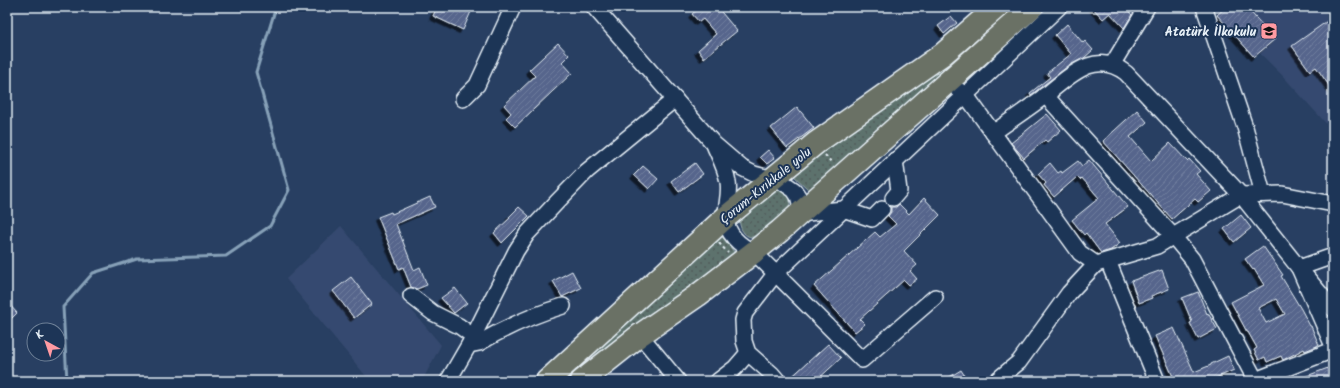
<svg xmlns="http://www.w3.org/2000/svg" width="1340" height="388" font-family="Kalam,sans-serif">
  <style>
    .built { fill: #364a6f }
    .grass { fill: url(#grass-dots); stroke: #a2b2b2 }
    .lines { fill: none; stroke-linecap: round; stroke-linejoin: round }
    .stream { stroke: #87a1b8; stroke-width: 3 }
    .building { fill: url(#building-hatch); stroke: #e8f1f8; fill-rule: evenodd; filter: url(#shadow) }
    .minor-casing { stroke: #e8f1f8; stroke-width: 18 }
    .highway-casing { stroke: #e8f1f8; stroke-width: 25 }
    .path { stroke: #e8f1f8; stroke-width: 2; stroke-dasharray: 3 3; stroke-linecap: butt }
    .minor { stroke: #1d3557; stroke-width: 15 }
    .highway { stroke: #6a7165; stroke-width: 22 }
    .labels { text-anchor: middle; stroke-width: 4; stroke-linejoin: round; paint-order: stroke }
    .poi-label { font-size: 13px; font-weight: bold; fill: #e8f1f8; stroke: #1d3557; text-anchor: end }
    .street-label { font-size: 13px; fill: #e8f1f8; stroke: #1d3557 }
  </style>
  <defs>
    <pattern id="grass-dots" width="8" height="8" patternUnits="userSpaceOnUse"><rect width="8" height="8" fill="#5d726d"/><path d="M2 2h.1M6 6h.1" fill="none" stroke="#505b5a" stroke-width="1.8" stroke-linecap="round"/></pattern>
    <pattern id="building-hatch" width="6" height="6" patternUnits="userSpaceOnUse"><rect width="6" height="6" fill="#56658c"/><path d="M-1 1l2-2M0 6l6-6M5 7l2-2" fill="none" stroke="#6e7c9d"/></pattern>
    <filter id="shadow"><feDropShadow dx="-3.5" dy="3.5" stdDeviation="0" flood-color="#0009"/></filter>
  </defs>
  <rect width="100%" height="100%" fill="#283f62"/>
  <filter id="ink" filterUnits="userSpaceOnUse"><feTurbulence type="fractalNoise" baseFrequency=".025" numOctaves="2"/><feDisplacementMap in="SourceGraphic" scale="8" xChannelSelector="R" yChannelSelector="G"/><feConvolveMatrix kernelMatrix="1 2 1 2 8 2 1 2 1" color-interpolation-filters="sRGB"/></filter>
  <g filter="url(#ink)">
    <g class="built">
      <polygon points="1213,7 1311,7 1316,11 1333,15 1333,131 1281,74"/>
      <polygon points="341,226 441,345 422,381 370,381 286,279"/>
    </g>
    <g class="grass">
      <polygon points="1007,7 1019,7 811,192 792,174"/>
      <path d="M775,189C788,190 794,201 787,211L755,237C745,239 738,227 740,218Z"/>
      <polygon points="720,234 735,253 625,333 570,381 560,381"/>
    </g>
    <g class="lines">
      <polyline class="stream" points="67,381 63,307 93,273 137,259 226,256 270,226 289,190 256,72 276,7"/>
    </g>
    <g class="building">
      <polygon points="437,7 473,7 463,30 433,16"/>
      <polygon points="700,7 717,7 737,31 704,58 698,50 716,34 703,19 699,22 692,14"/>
      <polygon points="1092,7 1125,7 1132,15 1124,28 1110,13 1103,19"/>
      <polygon points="1226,7 1246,7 1275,39 1254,57 1217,15"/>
      <polygon points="951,16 957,23 944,34 938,26"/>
      <polygon points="1333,17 1333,91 1316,67 1310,71 1292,46"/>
      <polygon points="1067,24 1083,43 1085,41 1093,50 1084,58 1068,66 1031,95 1030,93 1050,77 1047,73 1071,54 1055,35"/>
      <polygon points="558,43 569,55 562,62 572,73 515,127 506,118 511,113 504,105 535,76 529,70"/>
      <polygon points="797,107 814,128 787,148 771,128"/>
      <polygon points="1137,110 1147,122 1130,137 1151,161 1170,143 1187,161 1189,159 1200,171 1196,174 1211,191 1198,202 1195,199 1172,219 1103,141"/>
      <polygon points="1047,114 1061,130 1047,142 1045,140 1024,158 1011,143"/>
      <polygon points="768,150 775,158 767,164 760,157"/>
      <polygon points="1089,160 1128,207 1105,224 1120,243 1111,250 1101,253 1086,233 1084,235 1072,220 1099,198 1082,178 1080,180 1077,177 1054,197 1044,185 1046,183 1038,174 1050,163 1058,173 1061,171 1062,173 1078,161 1082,166"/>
      <polygon points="695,163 703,174 679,192 671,181"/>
      <polygon points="643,166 658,179 649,189 634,175"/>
      <polygon points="430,197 435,207 396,224 414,270 420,267 427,285 417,289 411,287 403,267 399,269 378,217 391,212 392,214"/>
      <polygon points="924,198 940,215 904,251 917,265 910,271 917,279 909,285 904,280 860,319 865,324 855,332 814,286 875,232 880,237 896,224 888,216 891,212 891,207 896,207 899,204 909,214"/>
      <polygon points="519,207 529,216 502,243 494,233 510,218 509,217"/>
      <polygon points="1241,215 1251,228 1234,242 1224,229"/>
      <path d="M1263,246L1283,275L1281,276L1301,309L1310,326H1311L1319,345L1305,351L1304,349L1283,360L1281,356L1267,362L1265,357L1259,360L1254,350L1257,348L1248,332H1247L1231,302L1264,285L1254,269L1253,270L1245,259ZM1276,299L1285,314L1266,323L1258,308Z"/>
      <polygon points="1162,270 1169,289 1151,296 1152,298 1139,303 1131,281"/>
      <polygon points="572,271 581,288 562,297 553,281"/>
      <polygon points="351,277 372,304 354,318 333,291"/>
      <polygon points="455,288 467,303 454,313 441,298"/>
      <polygon points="1198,292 1207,314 1208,313 1217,329 1198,339 1190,323 1192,322 1182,298"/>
      <polygon points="7,302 17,313 11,319 7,315"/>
      <polygon points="1174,328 1194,372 1211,365 1211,364 1228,356 1234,370 1209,381 1175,381 1155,336"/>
      <polygon points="828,344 841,358 816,381 787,381"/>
      <polygon points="1328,368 1333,381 1296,381 1296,380"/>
      <polygon points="961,370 968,381 943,381"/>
    </g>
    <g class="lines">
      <g class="minor-casing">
        <g id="minor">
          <polyline points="594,7 714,144 742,168 754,174 781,181 794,190 798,196 800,203 799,214 843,209 872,219 882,209"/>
          <polyline points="1204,7 1245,127 1263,194"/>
          <polyline points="1112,65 1147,7"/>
          <polyline points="958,90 965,94 1080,253 1096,264 1157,246 1241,195 1282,194 1333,204"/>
          <polyline points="1045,95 1173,236 1192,259 1256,381"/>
          <polyline points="463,99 477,85 513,7"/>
          <path d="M993,133C1011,120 1029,108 1046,95C1070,76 1095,49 1126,73L1241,195L1299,268L1333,346"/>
          <path d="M715,147C720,158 726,170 728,182C730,194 726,204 726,216C725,233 740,246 754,252L862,360L935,297"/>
          <polyline points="893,198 899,191 895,160"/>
          <polyline points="1333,256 1299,268 1333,309"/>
          <polyline points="1108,261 1157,381"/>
          <polyline points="411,296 433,313 459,326 473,336"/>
          <polyline points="640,335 678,381"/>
          <path d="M470,343L474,344L479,343C506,327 533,315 563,306"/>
          <polyline points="448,381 470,343 516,251 527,234 557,202 587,171 675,99"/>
          <polyline points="718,381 735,368 748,353"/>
          <polyline points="778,381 772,374 748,353 744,341 743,320 745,313 775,274 1059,7"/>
          <polyline points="996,381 1019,362 1069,293 1096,264"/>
          <polyline points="1253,381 1333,350"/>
        </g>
      </g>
      <g class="highway-casing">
        <g id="highway">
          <polyline points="547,381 726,217 816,143 943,54 997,7"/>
          <polyline points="582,381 640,335 698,295 754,252 780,231 1032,7"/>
        </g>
      </g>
      <g class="path">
        <polyline points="825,155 833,164"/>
        <polyline points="719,243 728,253"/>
      </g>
      <use href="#minor" class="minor"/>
      <use href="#highway" class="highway"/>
    </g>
  </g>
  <defs>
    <g id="school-square" transform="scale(0.9)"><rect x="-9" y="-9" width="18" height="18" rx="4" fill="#ff9aa2" stroke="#1d3557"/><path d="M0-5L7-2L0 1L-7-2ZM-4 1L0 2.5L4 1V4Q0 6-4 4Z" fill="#111"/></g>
  </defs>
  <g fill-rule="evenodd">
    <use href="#school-square" x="1269" y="31"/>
  </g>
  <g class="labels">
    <g class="poi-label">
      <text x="1256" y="36">Atatürk İlkokulu</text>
    </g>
    <g class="street-label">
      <text transform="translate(765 185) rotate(-39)" y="5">Çorum-Kırıkkale yolu</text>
    </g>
  </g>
  <rect width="1340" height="388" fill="none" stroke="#1d3557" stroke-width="24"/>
  <rect x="12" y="12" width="1316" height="364" fill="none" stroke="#e8f1f8" stroke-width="1.5" filter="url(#ink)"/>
  <g transform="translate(46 342) rotate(320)"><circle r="19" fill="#1d3557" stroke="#6e8097"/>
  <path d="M0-3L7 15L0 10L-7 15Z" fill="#ff9aa2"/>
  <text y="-6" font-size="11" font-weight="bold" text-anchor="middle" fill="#e8f1f8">K</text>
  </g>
</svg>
